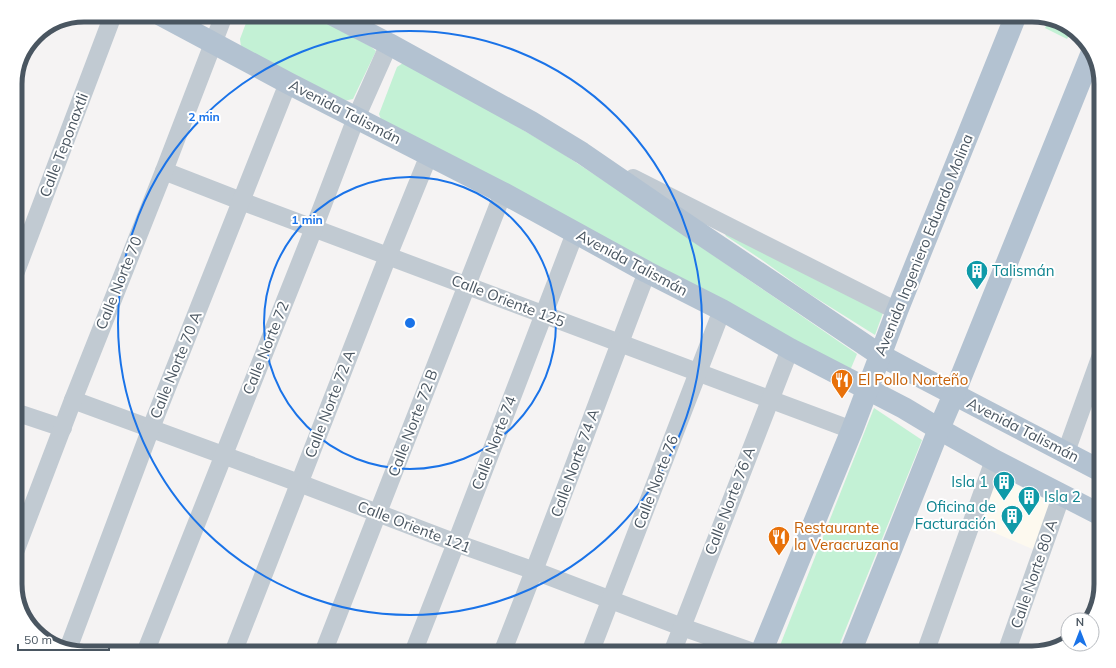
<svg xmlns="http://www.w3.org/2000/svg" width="1116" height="668" font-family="Mulish,sans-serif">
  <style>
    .commercial { fill: #fdf9ef }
    .green { fill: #c3f1d5 }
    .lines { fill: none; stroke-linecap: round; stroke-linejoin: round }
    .minor { stroke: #c1cad2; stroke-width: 18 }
    .major { stroke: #b3c2d1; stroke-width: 22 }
    .ring { fill: none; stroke: #1a73e8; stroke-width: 2 }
    .labels { text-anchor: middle; stroke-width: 4; stroke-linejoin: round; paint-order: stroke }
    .street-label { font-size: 15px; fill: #4a5661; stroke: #fff }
    .culture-label { font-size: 15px; fill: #0d838f; stroke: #fff; text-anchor: start }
    .food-label { font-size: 15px; fill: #c56008; stroke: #fff; text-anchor: start }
    .rim { fill: none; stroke: #4a5661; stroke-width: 5 }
    .centre { fill: #1a73e8; stroke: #fff; stroke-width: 2 }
    .ring-label { font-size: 12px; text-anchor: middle; font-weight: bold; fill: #1a73e8; stroke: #fff; stroke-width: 4; stroke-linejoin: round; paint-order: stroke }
  </style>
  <rect width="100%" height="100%" fill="#f5f3f3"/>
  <polygon class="commercial" points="992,473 1054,503 1037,551 974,524"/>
  <g class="green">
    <polygon points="249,15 311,15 370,46 376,51 353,99 344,101 241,47 240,39"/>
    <polygon points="1049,20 1066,24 1072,30 1067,39 1045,28"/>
    <polygon points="403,63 501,117 557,150 621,192 857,354 849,373 382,122 379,114 397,67"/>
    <polygon points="721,225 884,310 875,335 808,293 762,260 726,236"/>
    <polygon points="874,408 922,440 836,653 777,653"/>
  </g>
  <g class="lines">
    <g class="minor">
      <polyline points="164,171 241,201 852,430"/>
      <polyline points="633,178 897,311"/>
      <polyline points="15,274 113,15"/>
      <polyline points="73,400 299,483 456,543 535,571 682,627 756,653"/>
      <polyline points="15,412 63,428"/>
      <polyline points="1066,452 1101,355"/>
      <polyline points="15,552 73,400 164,171 224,15"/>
      <polyline points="68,649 151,428 288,83"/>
      <polyline points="145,653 314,228 356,118 389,44"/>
      <polyline points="233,653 388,256 429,155"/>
      <polyline points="323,653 503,193"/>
      <polyline points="413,653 456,543 575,233"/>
      <path d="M502,653C552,527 598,399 647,272"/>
      <polyline points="590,653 722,310"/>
      <polyline points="672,653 790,349"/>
      <polyline points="925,653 994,460"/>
      <polyline points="1006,653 1062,494"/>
    </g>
    <g class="major">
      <polyline points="161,15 288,83 503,193 647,272 722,310 790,349 904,408 939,429 994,460 1101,515"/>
      <polyline points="333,15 389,44 531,122 582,153 671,214 880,355 921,377 1101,471"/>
      <polyline points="761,653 852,430 897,311 1016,15"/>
      <polyline points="850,653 939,429 954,394 1092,52"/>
    </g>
  </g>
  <g class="ring">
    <circle cx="410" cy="323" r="146"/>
    <circle cx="410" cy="323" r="292"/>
  </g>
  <defs>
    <g id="building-pin" transform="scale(1.15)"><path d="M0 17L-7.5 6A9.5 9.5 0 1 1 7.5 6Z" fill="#0f9aa8" stroke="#fff"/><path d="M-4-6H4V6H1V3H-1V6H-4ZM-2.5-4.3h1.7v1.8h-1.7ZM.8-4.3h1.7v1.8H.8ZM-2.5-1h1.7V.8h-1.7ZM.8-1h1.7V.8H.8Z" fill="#fff"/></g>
    <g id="restaurant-pin" transform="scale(1.15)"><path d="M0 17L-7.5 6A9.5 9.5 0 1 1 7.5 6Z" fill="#e8710a" stroke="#fff"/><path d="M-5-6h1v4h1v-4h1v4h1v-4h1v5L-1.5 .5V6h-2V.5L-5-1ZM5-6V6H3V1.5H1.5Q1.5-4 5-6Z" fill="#fff"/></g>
  </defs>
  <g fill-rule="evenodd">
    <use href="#building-pin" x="977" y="271"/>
    <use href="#restaurant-pin" x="842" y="380"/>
    <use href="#building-pin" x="1004" y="482"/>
    <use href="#building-pin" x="1029" y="497"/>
    <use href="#building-pin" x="1012" y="516"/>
    <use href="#restaurant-pin" x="779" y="537"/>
  </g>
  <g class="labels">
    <g class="street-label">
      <text transform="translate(345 112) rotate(27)" y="5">Avenida Talismán</text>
      <text transform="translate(64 145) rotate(-69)" y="5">Calle Teponaxtli</text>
      <text transform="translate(924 245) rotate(-68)" y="5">Avenida Ingeniero Eduardo Molina</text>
      <text transform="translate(632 263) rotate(28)" y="5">Avenida Talismán</text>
      <text transform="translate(119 283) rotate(-68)" y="5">Calle Norte 70</text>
      <text transform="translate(508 301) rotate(21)" y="5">Calle Oriente 125</text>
      <text transform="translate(266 348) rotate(-68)" y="5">Calle Norte 72</text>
      <text transform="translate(176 365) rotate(-68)" y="5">Calle Norte 70 A</text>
      <text transform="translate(330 404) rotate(-69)" y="5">Calle Norte 72 A</text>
      <text transform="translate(413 423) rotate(-69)" y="5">Calle Norte 72 B</text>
      <text transform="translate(1023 430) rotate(27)" y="5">Avenida Talismán</text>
      <text transform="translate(494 443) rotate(-69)" y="5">Calle Norte 74</text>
      <text transform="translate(575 463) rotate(-70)" y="5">Calle Norte 74 A</text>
      <text transform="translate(656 482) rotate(-69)" y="5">Calle Norte 76</text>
      <text transform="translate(730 501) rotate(-69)" y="5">Calle Norte 76 A</text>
      <text transform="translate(414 527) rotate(21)" y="5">Calle Oriente 121</text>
      <text transform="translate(1034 574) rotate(-71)" y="5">Calle Norte 80 A</text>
    </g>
    <g class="culture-label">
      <text x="992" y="276">Talismán</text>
      <text x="988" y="487" text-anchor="end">Isla 1</text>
      <text x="1044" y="502">Isla 2</text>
      <text x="996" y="512" text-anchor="end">Oficina de<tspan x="996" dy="17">Facturación</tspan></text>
    </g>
    <g class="food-label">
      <text x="858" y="385">El Pollo Norteño</text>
      <text x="794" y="533">Restaurante<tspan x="794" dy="17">la Veracruzana</tspan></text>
    </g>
  </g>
  <path d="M0 0H1116V668H0ZM84 22H1032A62 62 0 0 1 1094 84V584A62 62 0 0 1 1032 646H84A62 62 0 0 1 22 584V84A62 62 0 0 1 84 22Z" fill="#fff" fill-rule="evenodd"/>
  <path class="rim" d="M84 22H1032A62 62 0 0 1 1094 84V584A62 62 0 0 1 1032 646H84A62 62 0 0 1 22 584V84A62 62 0 0 1 84 22Z"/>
  <circle cx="410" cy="323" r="6" class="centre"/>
  <g class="ring-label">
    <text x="204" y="121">2 min</text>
    <text x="307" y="224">1 min</text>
  </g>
  <g transform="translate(1080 632)"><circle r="19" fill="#ffffff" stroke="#b7bbc0"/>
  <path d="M0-3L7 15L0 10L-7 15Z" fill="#1a73e8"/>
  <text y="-6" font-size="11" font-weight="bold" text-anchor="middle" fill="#4a5661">N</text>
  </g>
  <path d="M18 644v6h91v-6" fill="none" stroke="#4a5661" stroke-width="2"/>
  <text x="24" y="644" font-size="12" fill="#4a5661" stroke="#ffffff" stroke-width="3" paint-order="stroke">50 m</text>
</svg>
